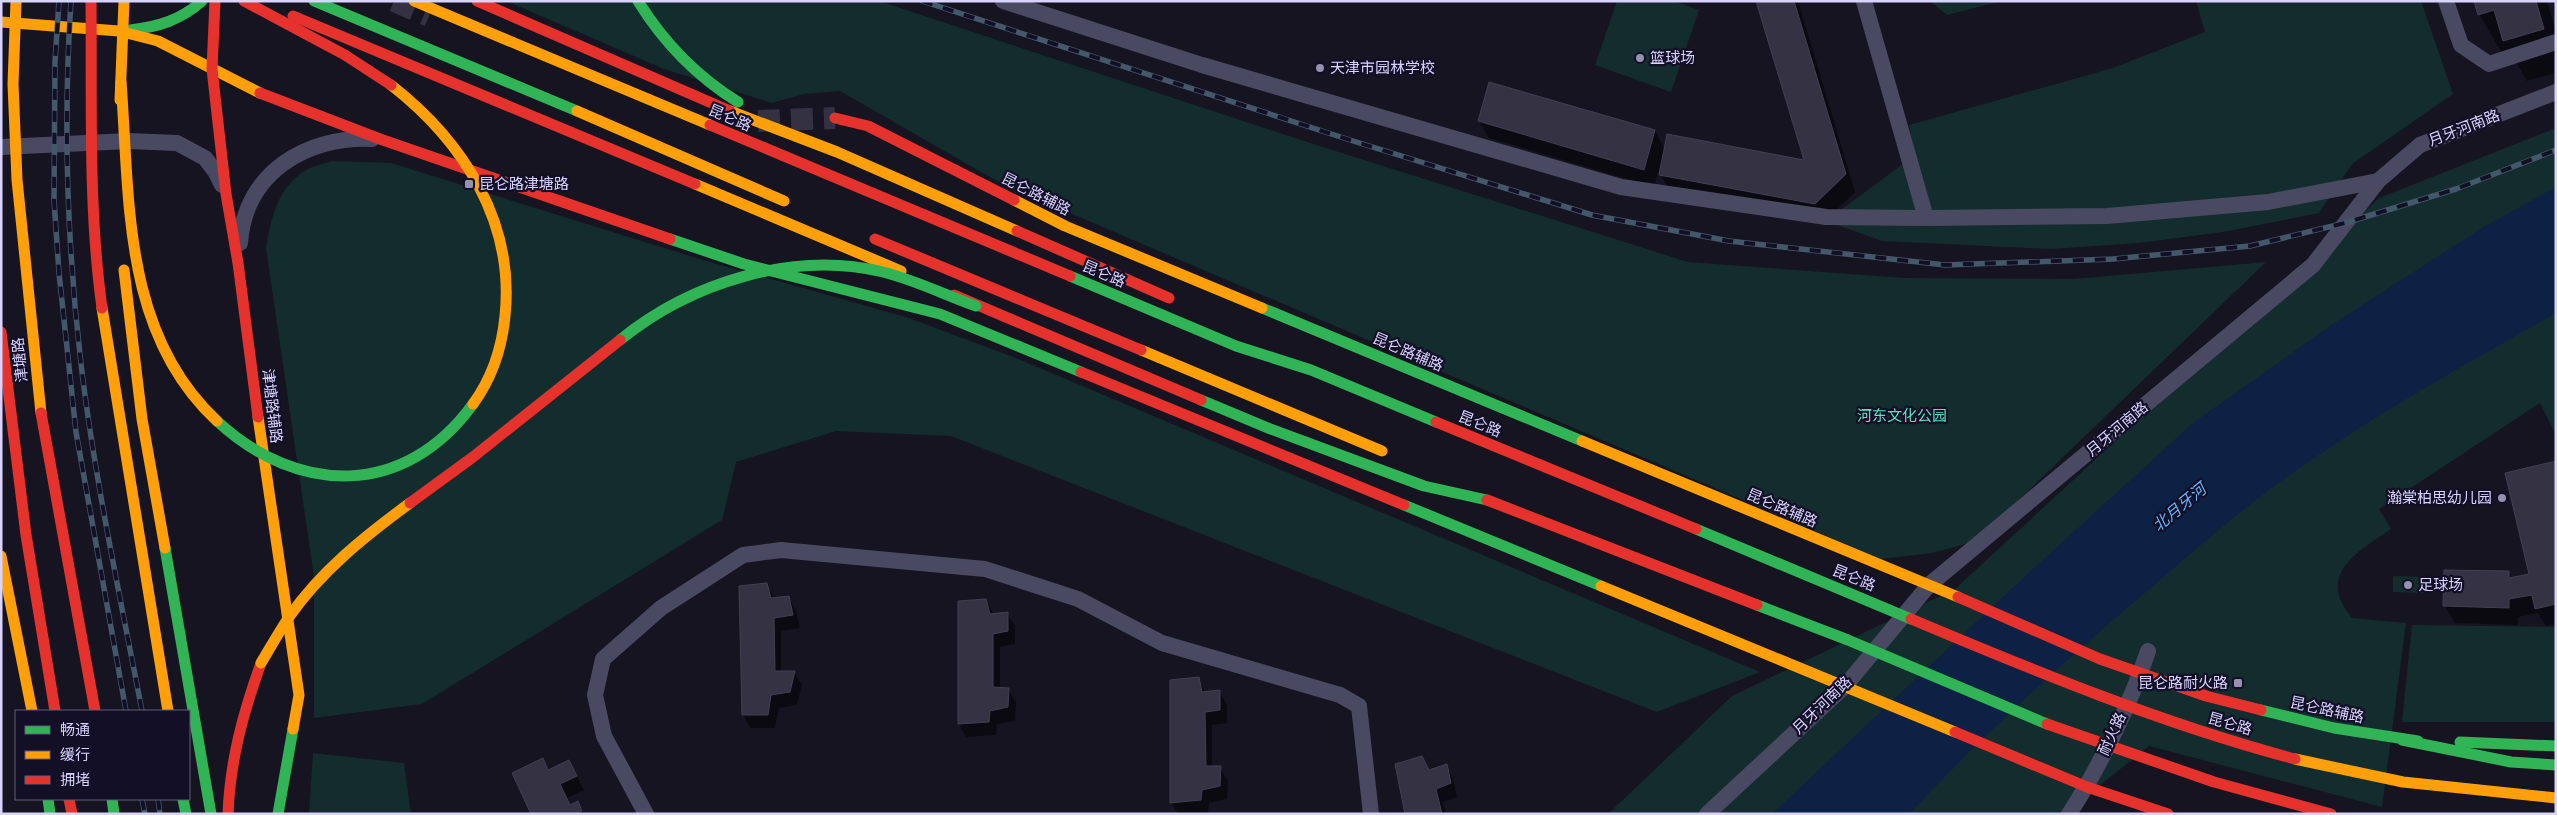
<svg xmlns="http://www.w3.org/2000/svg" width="2557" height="815" font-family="'Varela Round','Noto Sans SC',sans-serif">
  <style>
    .green { fill: #132c2d }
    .water { fill: #0d2144 }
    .shadow { fill: #0007 }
    .building { fill: #343243; stroke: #433f54 }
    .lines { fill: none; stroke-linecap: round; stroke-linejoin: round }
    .secondary-tunnel { stroke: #333142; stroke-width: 22; stroke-dasharray: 22 11; stroke-linecap: butt }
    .street { stroke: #4a4962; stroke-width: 16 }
    .fast { stroke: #30b455; stroke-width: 11 }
    .slow { stroke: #ff9f0a; stroke-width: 11 }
    .jam { stroke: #e5322d; stroke-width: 11 }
    .rail-casing { stroke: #43596b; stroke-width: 5.5 }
    .rail { stroke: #130f26; stroke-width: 4; stroke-dasharray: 11; stroke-linecap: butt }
    .fast-bridge { stroke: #30b455; stroke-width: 11 }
    .slow-bridge { stroke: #ff9f0a; stroke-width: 11 }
    .jam-bridge { stroke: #e5322d; stroke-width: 11 }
    .poi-dot { fill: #9591b1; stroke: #130f26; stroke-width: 2 }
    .labels { text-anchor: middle; stroke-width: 4.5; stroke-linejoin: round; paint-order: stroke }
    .poi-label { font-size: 15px; fill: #d9d4ff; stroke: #130f26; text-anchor: start }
    .street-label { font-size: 15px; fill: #d9d4ff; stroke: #130f26 }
    .park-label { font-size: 15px; fill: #5fe0c0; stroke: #130f26 }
    .water-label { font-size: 16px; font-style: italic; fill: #62b6ff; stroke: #130f26 }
  </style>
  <rect width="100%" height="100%" fill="#161421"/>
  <g class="green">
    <polygon points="506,1 879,1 1307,142 1688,262 1904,278 2074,279 2266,262 1976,541 1932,553 1881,559 1002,184 840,91 804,94 772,103 664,69"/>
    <polygon points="1617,1 1674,1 1699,10 1671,92 1595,65"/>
    <polygon points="1930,1 2002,1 1947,15"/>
    <polygon points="2196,1 2421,1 2453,94 2352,164 2319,213 2223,232 2139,243 2051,249 1882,241 1826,221 1915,155 1909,125 2113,68 2205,32"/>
    <path d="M2556,128V435L2540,403L2379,509L2391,529C2369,545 2328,565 2340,598C2342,605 2348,612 2352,618L2406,623L2382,807L2149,746L2064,814H1608L1732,696L1955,589L2379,198Z"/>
    <path d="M332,161L391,163L703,260L906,317L1016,358L1760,672L1657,712L951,436L836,431L736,462L722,520L422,704L314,718V577L266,248C271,218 277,188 306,170C313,166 324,164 332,161Z"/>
    <polygon points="2393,576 2423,577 2423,593 2393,592"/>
    <polygon points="2412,625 2556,627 2556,722 2402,722"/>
    <polygon points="313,753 404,763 411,814 309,814"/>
  </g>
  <path class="water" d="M2556,187V313C2469,362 2380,411 2298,469C2250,502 2204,542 2160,580C2073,653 1987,731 1909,814H1772L2022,579L2193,423L2333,324L2482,228Z"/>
  <g class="shadow">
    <polygon points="1758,1 1798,1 1855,192 1825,221 1671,193 1661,175 1664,159 1662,159 1654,187 1489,138 1479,121 1655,131 1665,150 1806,161"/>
    <polygon points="2476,1 2547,1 2556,32 2556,73 2527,81 2510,52 2503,55 2479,14"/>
    <polygon points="2556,462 2556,624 2546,626 2538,613 2518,617 2518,625 2455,623 2445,606 2509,572 2513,579 2531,575"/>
    <polygon points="767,585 775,599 789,597 796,611 800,628 781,631 781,673 794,672 802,685 797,705 779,708 775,728 750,728 743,715"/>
    <polygon points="986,600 994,615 1007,613 1015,626 1015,644 1000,647 1000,689 1008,689 1016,702 1015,721 997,724 996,735 966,737 959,724"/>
    <polygon points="1198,679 1206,693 1220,691 1227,705 1227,723 1212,725 1212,767 1220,768 1228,781 1227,799 1209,803 1208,813 1178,814 1171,802"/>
    <polygon points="542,759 549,771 576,775 584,790 567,798 570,806 577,802 584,814 532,814"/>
    <polygon points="1446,766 1453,779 1457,797 1443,802 1446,814 1407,814 1429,771"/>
  </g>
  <g class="building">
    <polygon points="1756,1 1794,1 1846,174 1815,204 1659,175 1667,134 1804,160"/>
    <polygon points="2474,1 2536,1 2544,29 2503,41 2494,10 2478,15"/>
    <polygon points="1489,82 1655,130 1644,170 1478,121"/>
    <polygon points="2556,461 2556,604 2535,609 2532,595 2509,599 2509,608 2443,606 2444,570 2509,571 2509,578 2529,574 2505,473"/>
    <polygon points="767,583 771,598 789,596 793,615 774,618 775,671 795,671 790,692 771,695 768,715 742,715 739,586"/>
    <polygon points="986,599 990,614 1008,612 1008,631 993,634 993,687 1009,688 1008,707 990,711 989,722 958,724 958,601"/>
    <polygon points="1199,677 1202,692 1220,690 1220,710 1205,712 1206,766 1221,766 1220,786 1202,790 1201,800 1170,803 1170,680"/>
    <polygon points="1422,756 1429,770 1447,764 1451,783 1436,789 1442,814 1405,814 1395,764"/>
    <polygon points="543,758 548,770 569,760 577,776 560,784 570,805 578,801 582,811 576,814 531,814 512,773"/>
  </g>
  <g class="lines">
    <g class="secondary-tunnel">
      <polyline points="394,1 429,16"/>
      <polyline points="758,121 835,118"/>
    </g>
    <g class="street">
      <polyline points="1003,1 1202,65 1621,187 1826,217 1926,218 1864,1"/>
      <polyline points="2446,1 2461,45 2489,64 2556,42"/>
      <polyline points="1,147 129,141 177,143 205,158 215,171 222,185"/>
      <polyline points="1926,218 2107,216 2268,202 2378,181"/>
      <path d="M240,243C245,173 306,136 372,139"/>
      <polyline points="646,814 604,736 595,695 603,659 661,608 743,555 781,550 985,569 1078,599 1162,643 1340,695 1359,706 1371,814"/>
      <polyline points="1707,814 1845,686 1929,585 2313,265 2378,181 2420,145 2556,92"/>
      <path d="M2069,814C2099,768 2131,703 2148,651"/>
    </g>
    <g class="fast">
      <polyline points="314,1 577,111"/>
      <path d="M130,30C158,27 181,20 202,1"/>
      <polyline points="670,239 744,264 940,314 1081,372"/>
      <polyline points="1262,308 1582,441"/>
      <polyline points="1201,400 1268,428 1424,486 1487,500"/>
      <polyline points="1404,505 1601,586"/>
      <polyline points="2261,710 2334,728 2418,741"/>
      <polyline points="2402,740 2511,762 2556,765"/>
      <polyline points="2460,742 2556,746"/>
      <polyline points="48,799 50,814"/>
      <polyline points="112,799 114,814"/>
      <polyline points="183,799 186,814"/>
      <polyline points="278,814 293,729"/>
    </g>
    <g class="slow">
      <polyline points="1,22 119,31 158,41 260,93"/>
      <polyline points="577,111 784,201"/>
      <polyline points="695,184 901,271"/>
      <polyline points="1014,200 1065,226 1262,308"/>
      <polyline points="1141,350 1382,451"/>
      <polyline points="258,417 299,695 293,729"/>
      <polyline points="1582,441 1958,597"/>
      <polyline points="1,556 32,711"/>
      <polyline points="1601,586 1955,732"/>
    </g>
    <g class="jam">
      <polyline points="215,1 212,69 226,194 238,263 258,417"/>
      <polyline points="293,16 695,184"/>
      <polyline points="260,93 380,139 670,239"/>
      <polyline points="835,118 868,126 1014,200"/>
      <polyline points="875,239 1141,350"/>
      <polyline points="954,295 1201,400"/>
      <polyline points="1,332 26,535 55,711"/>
      <polyline points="1081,372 1404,505"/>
      <polyline points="1958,597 2100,659 2206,696 2261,710"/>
      <polyline points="1955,732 2087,787 2168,814"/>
      <polyline points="69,799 72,814"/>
      <path d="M228,814C230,761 243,713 261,663"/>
    </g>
    <g class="rail-casing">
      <g id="rail">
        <polyline points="59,1 55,62 54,200 59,273 76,432 126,711"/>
        <path d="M71,1C63,122 67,244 81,364C95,481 120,596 142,711"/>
        <polyline points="922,1 1350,140 1592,215 1729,241 1945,265 2113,259 2250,246 2345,223 2456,189 2556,150"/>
        <polyline points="142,799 145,814"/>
        <polyline points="158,799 160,814"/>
      </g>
    </g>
    <use href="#rail" class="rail"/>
    <g class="fast-bridge">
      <path d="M638,1C664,43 696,76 738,102"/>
      <polyline points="1070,276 1236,346 1311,370 1436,422"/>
      <path d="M620,340C690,283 793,250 883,272C915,280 945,295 976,306"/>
      <path d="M217,421C298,496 405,498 473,404"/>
      <polyline points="1696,529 1911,619"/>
      <polyline points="165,548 211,814"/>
      <polyline points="1757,605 1848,640 2047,724"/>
    </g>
    <g class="slow-bridge">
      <polyline points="16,1 13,84 17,180 41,413"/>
      <polyline points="414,1 710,125"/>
      <path d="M121,82C130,199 122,333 217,421"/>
      <path d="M391,85C463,141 515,222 505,316C502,347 492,378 473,404"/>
      <polyline points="120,100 124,1"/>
      <polyline points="730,111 837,152 1017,231"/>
      <polyline points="124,270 142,419 165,548"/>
      <polyline points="102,308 168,711"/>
      <path d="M261,663C270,648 279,632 289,617C321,571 365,536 410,503"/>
      <polyline points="2295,759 2403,782 2556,798"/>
    </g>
    <g class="jam-bridge">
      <path d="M91,1C92,103 88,207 102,308"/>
      <polyline points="244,1 345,55 391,85"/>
      <polyline points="477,1 730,111"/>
      <polyline points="710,125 1070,276"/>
      <polyline points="1017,231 1169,298"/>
      <polyline points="41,413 95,711"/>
      <polyline points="1436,422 1696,529"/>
      <polyline points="1487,500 1757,605"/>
      <polyline points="410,503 473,457 620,340"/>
      <path d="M1911,619C2037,672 2163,724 2295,759"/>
      <polyline points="2047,724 2214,782 2331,814"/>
    </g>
  </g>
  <g class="poi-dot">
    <circle cx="1640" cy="58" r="5"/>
    <circle cx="1320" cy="68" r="5"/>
    <rect x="464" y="179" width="10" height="10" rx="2.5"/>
    <circle cx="2502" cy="498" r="5"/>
    <circle cx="2408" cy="585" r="5"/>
    <rect x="2233" y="678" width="10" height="10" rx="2.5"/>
  </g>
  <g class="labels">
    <g class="poi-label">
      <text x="1650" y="63">篮球场</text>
      <text x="1330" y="73">天津市园林学校</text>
      <text x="479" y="189">昆仑路津塘路</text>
      <text x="2492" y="503" text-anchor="end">瀚棠柏思幼儿园</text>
      <text x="2418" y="590">足球场</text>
      <text x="2228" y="688" text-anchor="end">昆仑路耐火路</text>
    </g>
    <g class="street-label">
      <text transform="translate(730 118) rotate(23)" y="5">昆仑路</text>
      <text transform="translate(2464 128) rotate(-21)" y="5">月牙河南路</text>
      <text transform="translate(1036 194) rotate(27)" y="5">昆仑路辅路</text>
      <text transform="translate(1104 274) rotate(23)" y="5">昆仑路</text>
      <text transform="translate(1408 352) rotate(23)" y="5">昆仑路辅路</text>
      <text transform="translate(20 360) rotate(-96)" y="5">津塘路</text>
      <text transform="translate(272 406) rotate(83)" y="5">津塘路辅路</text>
      <text transform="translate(1480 424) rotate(22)" y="5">昆仑路</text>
      <text transform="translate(2117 429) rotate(-40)" y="5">月牙河南路</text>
      <text transform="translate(1782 508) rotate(23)" y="5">昆仑路辅路</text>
      <text transform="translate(1854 578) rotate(22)" y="5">昆仑路</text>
      <text transform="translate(1822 705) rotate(-44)" y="5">月牙河南路</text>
      <text transform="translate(2327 710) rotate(12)" y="5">昆仑路辅路</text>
      <text transform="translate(2230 724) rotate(16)" y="5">昆仑路</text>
      <text transform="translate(2112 734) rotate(-65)" y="5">耐火路</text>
    </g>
    <g class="park-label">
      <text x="1902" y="421">河东文化公园</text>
    </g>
    <g class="water-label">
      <text transform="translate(2179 507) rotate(-40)" y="6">北月牙河</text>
    </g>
  </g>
  <rect width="2557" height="815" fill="none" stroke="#d9d4ff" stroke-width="5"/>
  <rect x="15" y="710" width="175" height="90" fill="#130f26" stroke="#625e7d"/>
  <rect x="25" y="726" width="25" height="8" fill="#30b455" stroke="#625e7d"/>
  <text x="60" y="735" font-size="15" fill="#d9d4ff">畅通</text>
  <rect x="25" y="751" width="25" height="8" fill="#ff9f0a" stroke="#625e7d"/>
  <text x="60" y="760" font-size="15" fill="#d9d4ff">缓行</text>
  <rect x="25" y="776" width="25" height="8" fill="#e5322d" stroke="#625e7d"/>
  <text x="60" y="785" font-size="15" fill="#d9d4ff">拥堵</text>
</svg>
